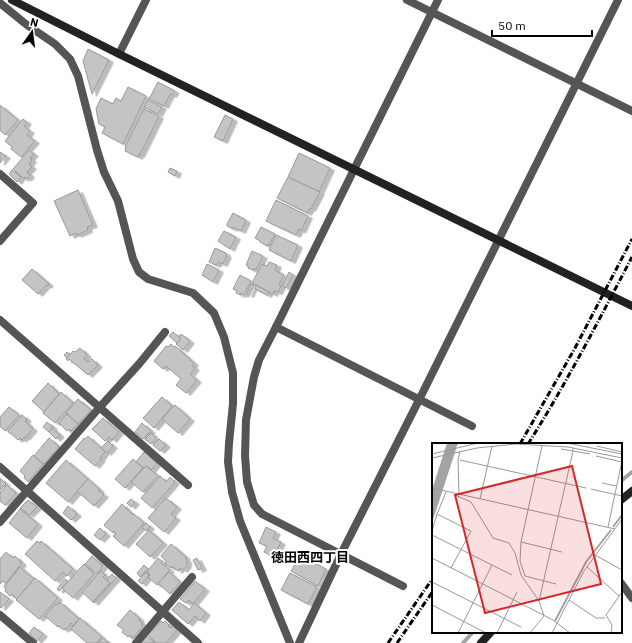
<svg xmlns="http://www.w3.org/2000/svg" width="632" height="643" font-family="'IBM Plex Sans','Noto Sans JP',sans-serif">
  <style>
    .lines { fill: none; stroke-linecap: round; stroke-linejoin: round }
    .stream { stroke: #a3a3a3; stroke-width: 4 }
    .building { fill: #c4c4c4; stroke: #999; filter: url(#shadow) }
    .lane { stroke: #555; stroke-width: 8 }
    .street { stroke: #555; stroke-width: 8 }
    .secondary { stroke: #222; stroke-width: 8 }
    .rail { stroke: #000; stroke-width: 3; stroke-dasharray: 6 2 1 2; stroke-linecap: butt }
    .labels { text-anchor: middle; stroke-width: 4; stroke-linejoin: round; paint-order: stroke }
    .neighbourhood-label { font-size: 13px; font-weight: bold; fill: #000; stroke: #fff }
    .inset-river { fill: none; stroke: #a3a3a3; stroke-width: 2 }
    .inset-road { fill: none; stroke: #999; stroke-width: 1 }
    .view { fill: #d62828; fill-opacity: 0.15; stroke: #d62828; stroke-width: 2 }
    .inset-edge { fill: none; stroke: #000; stroke-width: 2 }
  </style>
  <defs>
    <filter id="shadow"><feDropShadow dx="4.5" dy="2.5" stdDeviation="0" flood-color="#0004"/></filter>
  </defs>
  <rect width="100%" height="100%" fill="#fff"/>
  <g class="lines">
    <g class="stream">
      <polyline points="621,481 632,472"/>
      <polyline points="463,643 473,632"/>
    </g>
  </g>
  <g class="building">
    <polygon points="88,49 109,60 92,94 83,61"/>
    <polygon points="158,82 175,91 172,95 170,94 164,106 149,99"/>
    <polygon points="128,87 146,96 123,144 102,133 105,127 99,124 96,109 101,98 113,104 116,98 121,101"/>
    <polygon points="148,100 162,107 158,114 144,107"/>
    <polygon points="0,105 18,120 5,135 0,130"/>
    <polygon points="144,109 159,116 140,155 139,154 138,157 125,151 126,148 125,147"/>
    <polygon points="225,115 233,119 223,141 214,137"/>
    <polygon points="23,119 27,122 24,126 30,131 27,135 35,141 21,157 11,149 12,147 5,141"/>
    <polygon points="29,150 34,154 30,158 32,160 29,164 32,167 27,172 30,175 27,179 25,177 24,179 13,169"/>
    <polygon points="0,152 6,156 0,163"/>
    <polygon points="299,153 330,168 319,192 288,177"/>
    <polygon points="170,168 177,171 175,176 168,172"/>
    <polygon points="12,170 21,177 17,182 9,174"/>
    <polygon points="288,177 320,192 311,209 310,208 307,213 277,198"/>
    <polygon points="78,190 93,225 87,227 88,230 77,235 76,233 70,236 54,201"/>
    <polygon points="276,200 308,216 301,231 299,229 296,235 266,221"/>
    <polygon points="233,213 246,220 241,231 233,227 233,229 227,226 227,224"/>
    <polygon points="261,227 275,234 269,245 268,244 267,246 260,242 260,241 255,238"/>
    <polygon points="224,231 236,237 230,249 218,241"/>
    <polygon points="276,235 298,245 291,261 269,250"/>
    <polygon points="215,248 226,253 225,254 227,255 223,264 218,262 216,265 209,262"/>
    <polygon points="252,251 263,256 256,270 254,269 253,270 248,268 248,266 246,265"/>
    <polygon points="269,262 277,265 275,270 284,275 279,285 281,286 278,292 274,291 273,294 252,283 262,264 267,266"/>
    <polygon points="207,264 219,270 213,282 202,275"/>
    <polygon points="32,269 49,284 47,286 46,285 38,294 22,280"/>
    <polygon points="289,272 293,275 286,288 282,286"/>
    <polygon points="240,275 251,281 244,295 241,293 241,295 236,293 237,291 233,289"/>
    <polygon points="251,284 254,285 249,295 247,294"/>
    <polygon points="256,285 269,292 267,295 255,289"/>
    <polygon points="173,332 181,339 177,343 169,336"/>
    <polygon points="181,334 190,341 183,350 176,344 181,339 179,337"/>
    <polygon points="171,344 174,347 175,346 194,363 192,366 195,368 190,374 197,380 186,393 176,385 181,379 166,366 163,369 154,361 166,346 168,347"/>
    <polygon points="80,348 87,355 84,359 88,362 92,359 98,365 88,375 69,359 68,361 66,359 73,351 75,352"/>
    <polygon points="67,352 70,354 67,358 64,355"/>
    <polygon points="48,383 59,394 44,412 32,401"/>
    <polygon points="61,392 73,403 55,423 43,413"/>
    <polygon points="162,397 172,406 154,428 143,418"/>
    <polygon points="78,399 91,410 78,424 66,413"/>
    <polygon points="175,405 190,419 178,433 162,419"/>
    <polygon points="9,407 19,415 5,431 0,426 0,417"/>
    <polygon points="67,414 78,424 71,431 69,429 67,431 59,423"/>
    <polygon points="22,415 27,419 25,421 33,429 25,438 24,437 22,440 20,438 18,440 8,431"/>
    <polygon points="103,418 119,432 112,440 109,437 105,441 92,429"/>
    <polygon points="47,422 53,427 49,432 43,427"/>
    <polygon points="142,423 151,431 143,439 135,432"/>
    <polygon points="52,428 60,435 56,439 49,432"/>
    <polygon points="151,433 156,438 151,444 145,439"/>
    <polygon points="88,436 105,452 100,458 101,459 95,466 75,449 84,438 85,439"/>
    <polygon points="49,438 59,447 44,464 34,456"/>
    <polygon points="159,439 166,445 160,451 153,445"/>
    <polygon points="108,441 113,446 107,453 101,448"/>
    <polygon points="144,452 157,463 151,470 146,466 144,468 136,462"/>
    <polygon points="33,455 43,464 28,482 24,478 25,476 20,471"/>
    <polygon points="133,459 143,468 125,488 115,479"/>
    <polygon points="66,460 88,479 68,502 46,483"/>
    <polygon points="146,466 158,476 143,492 131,482"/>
    <polygon points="160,476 166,482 170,477 175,482 152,508 141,498"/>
    <polygon points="0,478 6,484 0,490"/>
    <polygon points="88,479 100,490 99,491 104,495 94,506 77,491"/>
    <polygon points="7,485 16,493 5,505 0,501 0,492"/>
    <polygon points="166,498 177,507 171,514 176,518 164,532 148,518"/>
    <polygon points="131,499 135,502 131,507 127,503"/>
    <polygon points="28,500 37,507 29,515 20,508"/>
    <polygon points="122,504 133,515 134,514 144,523 124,546 113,536 116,533 114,531 113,533 104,525"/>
    <polygon points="68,506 77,514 71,520 63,513"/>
    <polygon points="20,509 38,524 27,538 9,523"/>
    <polygon points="146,523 150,527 146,531 142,527"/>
    <polygon points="266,527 276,532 273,538 281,542 274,557 264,552 267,546 259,543"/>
    <polygon points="100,528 106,534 100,540 94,535"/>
    <polygon points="149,530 163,543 150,557 136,544"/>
    <polygon points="37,541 40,543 41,541 73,569 67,576 63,572 55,581 25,554"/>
    <polygon points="171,544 186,557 185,558 187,560 187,565 183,570 180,568 178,571 172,566 171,568 165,564 167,562 161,556"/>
    <polygon points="6,552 13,558 15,556 22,563 6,583 3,581 0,584 0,559"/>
    <polygon points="300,555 326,569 318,586 291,571"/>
    <polygon points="92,556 103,566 97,574 85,564"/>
    <polygon points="158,558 162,561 161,563 170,570 157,585 148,577 150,575 147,572"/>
    <polygon points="197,558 202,568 198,570 193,560"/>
    <polygon points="84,564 94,574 73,598 62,588"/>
    <polygon points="144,565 148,569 140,577 137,573"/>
    <polygon points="20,567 34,579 17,599 12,594 10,596 5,591 6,589 4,587"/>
    <polygon points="101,571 105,575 103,577 110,583 93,602 82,592"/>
    <polygon points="146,572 149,575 142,584 138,581"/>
    <polygon points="169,572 180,582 170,594 158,583"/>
    <polygon points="290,573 317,587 308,604 281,590"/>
    <polygon points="112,574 116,578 94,603 93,602 110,583 107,580"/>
    <polygon points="35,578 58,598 39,619 16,600"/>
    <polygon points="65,579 68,581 59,591 57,589"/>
    <polygon points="195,581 205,589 193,604 189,600 186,603 180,599"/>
    <polygon points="0,592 9,599 1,608 0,607"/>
    <polygon points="60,602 79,619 73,626 71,623 66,629 65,628 64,630 59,626 58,627 45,616 56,604 57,605"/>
    <polygon points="179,602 189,610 194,603 206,613 200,621 195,616 188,624 172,610"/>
    <polygon points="130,610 140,619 139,620 142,623 141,624 143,626 133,638 130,635 128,637 122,632 124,630 117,625"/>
    <polygon points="80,618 102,637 96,643 87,643 71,629"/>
    <polygon points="161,621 163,623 165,621 169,625 168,626 171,628 172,626 177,630 166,643 156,643 148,635"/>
    <polygon points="34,627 43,634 37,641 29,633"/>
    <polygon points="147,636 155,643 141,643"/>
    <polygon points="103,638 109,643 98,643"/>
  </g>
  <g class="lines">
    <polyline class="lane" points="99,408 139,364 165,332"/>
    <g class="street">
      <polyline points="407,0 632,111"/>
      <polyline points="438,0 276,327 472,426"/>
      <polyline points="0,3 27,25 55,44 70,59 78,76 97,150 104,172 118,201 133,259 139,272 148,279 193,293 214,313 224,337 233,373 233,404 229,443 228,462 232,492 240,521 290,643"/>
      <polyline points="119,54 146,0"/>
      <polyline points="0,174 33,203 0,241"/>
      <polyline points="0,320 188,485"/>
      <polyline points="276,327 259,360 254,377 246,420 245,456 247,482 254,505 262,514 403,586"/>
      <polyline points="0,467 198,643"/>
      <polyline points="0,522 99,408"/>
      <polyline points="621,583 632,598"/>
      <polyline points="0,615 33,643"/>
      <polyline points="136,643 192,577"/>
      <polyline points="299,643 341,554 419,400 618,0"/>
    </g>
    <g class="secondary">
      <polyline points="12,0 119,54 632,306"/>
      <polyline points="621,500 632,491"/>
      <polyline points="481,643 491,632"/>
    </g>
    <g class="rail">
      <polyline points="520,444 575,348 632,239"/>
      <path d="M528,444C566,384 599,320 632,257"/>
      <polyline points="388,643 433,578"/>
      <polyline points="397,643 433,591"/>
    </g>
  </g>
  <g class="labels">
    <g class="neighbourhood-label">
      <text x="310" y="562">徳田西四丁目</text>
    </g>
  </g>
  <g transform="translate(432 443)">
    <rect width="190" height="190" fill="#fff"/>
    <path d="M15,0H26L0,80V47Z" fill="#a3a3a3"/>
    <path class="inset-river" d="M181,84L190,72M123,178L154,119L179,87"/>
    <path class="inset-road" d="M135,0L190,11M110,3L89,99L130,109M165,3L190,9M141,5V8L158,11M0,11L46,0M164,13L190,19M0,15L45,5L84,1L136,4L190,15M28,17L154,45M170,40L184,43M0,45L183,86M159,46L190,53M23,52L39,59L61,95L77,100L83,110L89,132L107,158M27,52L26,17L28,8M48,56L60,3M5,71L14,49M176,84L190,18M0,88L5,71L39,88L19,125M0,92L80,132M89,99L88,118L93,133L124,141M163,112L190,127M0,115L121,177L138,190M155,124L187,153M0,139L89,184M137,157L164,175H173M0,162L54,190M26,190L60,122M65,190L85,149M98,190L112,173L107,158L141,8L129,6M120,190L152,128L190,76M179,190L180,182L174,172L190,149"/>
    <path class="view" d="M140,23L169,141L53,170L23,52Z"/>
    <rect width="190" height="190" class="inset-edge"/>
  </g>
  <g transform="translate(32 32) rotate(14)" stroke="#ffffff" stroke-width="3" paint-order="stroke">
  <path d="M0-3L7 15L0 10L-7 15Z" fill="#000000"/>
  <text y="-6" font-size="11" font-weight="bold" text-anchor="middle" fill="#000000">N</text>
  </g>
  <path d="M492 30v6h100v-6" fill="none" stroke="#000000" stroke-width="2"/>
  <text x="498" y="30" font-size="12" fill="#000000" stroke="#ffffff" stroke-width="3" paint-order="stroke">50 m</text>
</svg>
